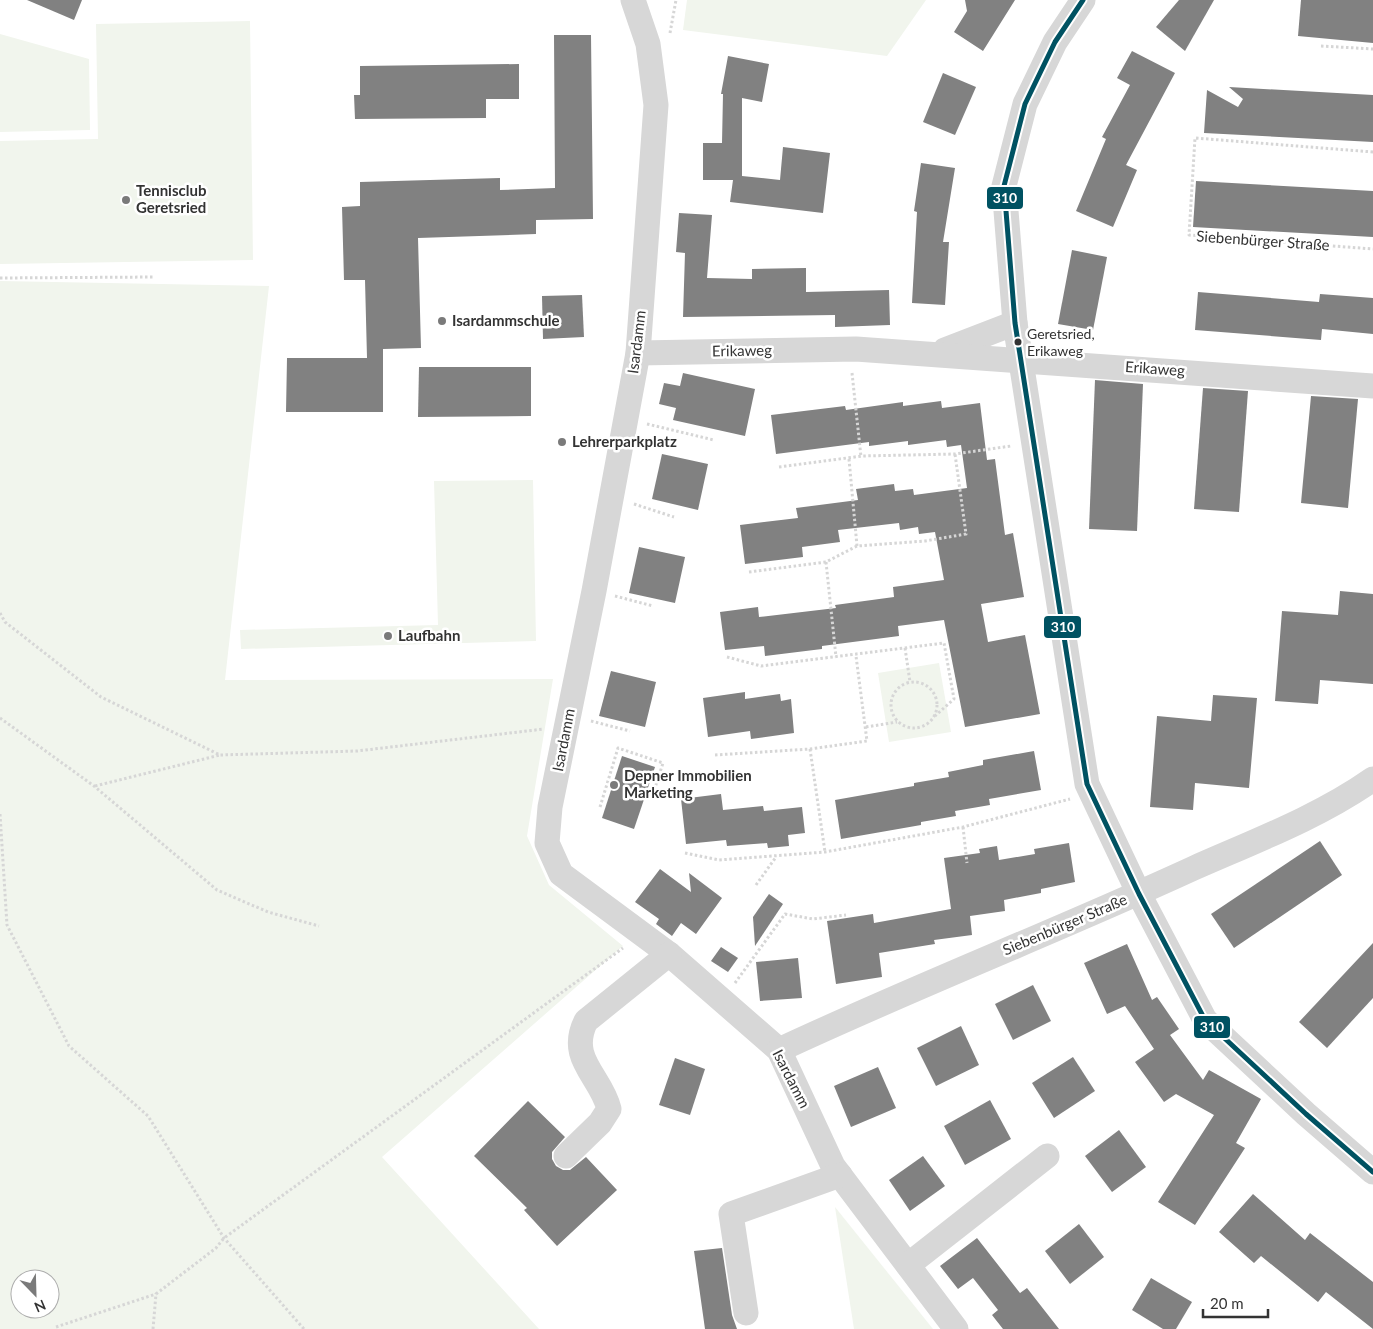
<svg xmlns="http://www.w3.org/2000/svg" width="1373" height="1329" font-family="Lato,sans-serif">
  <style>
    .green { fill: #f1f5ed; fill-rule: evenodd }
    .building { fill: #818181 }
    .lines { fill: none; stroke-linecap: round; stroke-linejoin: round }
    .path { stroke: #d6d6d6; stroke-width: 3; stroke-dasharray: 2.5 2.5; stroke-linecap: butt }
    .minor { stroke: #d7d7d7; stroke-width: 25 }
    .bus-1-casing { stroke: #fff; stroke-width: 9 }
    .bus-1 { stroke: #005262; stroke-width: 5 }
    .poi-dot { fill: #7a7a7a; stroke: #fff; stroke-width: 2 }
    .bus-dot { fill: #333; stroke: #fff; stroke-width: 2 }
    .labels { text-anchor: middle; stroke-width: 5; stroke-linejoin: round; paint-order: stroke }
    .bus-label { font-size: 14px; fill: #333; stroke: #fff; text-anchor: start }
    .poi-label { font-size: 15px; font-weight: bold; fill: #333; stroke: #fff; text-anchor: start }
    .street-label { font-size: 15px; fill: #333; stroke: #fff }
    .line-badge { stroke: #fff; stroke-width: 2 }
    .badge-label { font-size: 14px; text-anchor: middle; font-weight: bold; fill: #fff }
  </style>
  <rect width="100%" height="100%" fill="#fff"/>
  <g class="green">
    <polygon points="687,0 926,0 887,56 683,30"/>
    <polygon points="250,21 253,260 0,264 0,141 98,139 96,24"/>
    <polygon points="0,34 89,59 90,130 0,132"/>
    <path d="M0,281L269,286L225,680L553,679L527,836L549,885L623,946L382,1157L539,1329H0ZM20,1279H50V1309H20Z"/>
    <polygon points="533,480 536,641 241,649 240,630 438,625 434,481"/>
    <polygon points="939,663 951,732 889,742 878,673"/>
    <polygon points="835,1207 933,1329 854,1329"/>
  </g>
  <g class="building">
    <polygon points="27,0 82,0 74,20"/>
    <polygon points="965,0 1015,0 983,51 954,32 967,11"/>
    <polygon points="1179,0 1214,0 1185,51 1156,27"/>
    <polygon points="1301,0 1373,0 1373,43 1298,36"/>
    <polygon points="554,35 591,35 593,219 536,220 536,234 418,238 421,348 383,349 383,412 286,412 287,358 367,358 365,280 344,280 342,207 360,206 360,182 500,178 500,190 555,188"/>
    <polygon points="1132,51 1175,73 1126,165 1137,170 1113,227 1076,211 1106,139 1102,137 1130,85 1117,78"/>
    <polygon points="728,56 769,64 762,102 742,98 742,176 780,180 783,147 830,153 823,213 730,202 733,180 703,180 703,143 722,143 723,94 721,94"/>
    <polygon points="519,64 519,99 486,99 486,118 355,119 354,95 360,95 360,66"/>
    <polygon points="943,73 976,87 955,135 923,122"/>
    <polygon points="1229,87 1373,95 1373,142 1204,133 1207,90 1238,107 1243,99"/>
    <polygon points="921,163 955,168 943,242 949,242 945,305 912,303 917,212 914,211"/>
    <polygon points="1196,181 1373,191 1373,237 1193,227"/>
    <polygon points="679,213 712,215 707,278 752,279 752,269 806,268 806,292 889,290 890,325 835,327 835,315 683,317 685,253 676,252"/>
    <polygon points="1072,250 1107,257 1093,330 1058,324"/>
    <polygon points="1198,292 1319,302 1320,294 1373,298 1373,334 1322,329 1321,340 1195,330"/>
    <polygon points="582,295 584,337 543,339 542,296"/>
    <polygon points="419,367 531,367 531,416 418,417"/>
    <polygon points="683,373 755,389 745,436 673,420 676,408 659,404 664,383 680,386"/>
    <polygon points="1095,380 1143,384 1137,531 1089,529"/>
    <polygon points="1203,388 1248,391 1239,512 1194,509"/>
    <polygon points="1311,396 1358,399 1348,508 1301,503"/>
    <polygon points="941,401 942,408 980,403 987,460 995,459 1005,535 1013,533 1024,597 981,604 988,642 1025,635 1040,714 965,727 944,620 898,626 899,636 822,646 822,649 765,656 764,646 725,650 720,612 758,607 759,617 836,608 835,605 894,597 893,587 944,580 935,532 919,534 918,527 900,530 899,523 838,530 840,542 802,547 803,557 745,564 740,525 798,518 796,508 858,500 856,489 894,484 895,491 913,489 914,495 967,488 961,445 947,447 946,440 908,445 908,441 869,446 869,442 776,454 771,415 845,406 846,410 903,402 903,406"/>
    <polygon points="662,454 708,464 698,510 652,499"/>
    <polygon points="639,547 685,557 675,603 629,593"/>
    <polygon points="1340,591 1373,594 1373,684 1320,680 1318,704 1275,701 1282,611 1338,615"/>
    <polygon points="611,671 656,682 645,727 599,716"/>
    <polygon points="745,692 745,699 780,694 781,701 791,699 794,733 751,739 750,731 708,737 703,698"/>
    <polygon points="1213,695 1257,698 1249,788 1195,783 1193,810 1150,807 1157,716 1211,721"/>
    <polygon points="1034,751 1041,790 989,799 990,805 955,811 956,816 921,822 921,825 841,839 835,800 914,786 914,783 949,777 948,772 983,765 983,760"/>
    <polygon points="622,756 655,767 634,829 602,818"/>
    <polygon points="721,794 723,810 763,806 764,811 802,807 805,833 788,835 789,846 768,848 767,843 727,846 726,840 686,844 681,799"/>
    <polygon points="1320,841 1342,875 1234,948 1211,914"/>
    <polygon points="1069,843 1075,882 1041,889 1041,893 1004,900 1005,911 970,916 972,935 934,940 935,944 879,953 882,977 836,984 827,921 873,914 874,923 951,909 944,858 980,853 979,849 997,846 999,860 1035,854 1034,849"/>
    <polygon points="660,869 691,892 689,873 722,898 696,934 681,923 672,936 656,924 659,919 635,902"/>
    <polygon points="769,894 783,904 755,946 753,917"/>
    <polygon points="1373,943 1373,998 1327,1048 1299,1022"/>
    <polygon points="1127,944 1152,1000 1157,997 1179,1029 1170,1035 1203,1080 1209,1070 1261,1099 1236,1143 1245,1148 1195,1225 1158,1202 1214,1115 1176,1094 1164,1102 1135,1062 1154,1049 1125,1006 1107,1014 1084,963"/>
    <polygon points="721,947 738,958 728,972 711,961"/>
    <polygon points="798,958 802,998 760,1001 756,962"/>
    <polygon points="1033,985 1051,1021 1013,1040 995,1004"/>
    <polygon points="961,1026 979,1065 936,1086 917,1048"/>
    <polygon points="1073,1057 1095,1091 1054,1118 1032,1083"/>
    <polygon points="675,1058 705,1069 690,1115 659,1105"/>
    <polygon points="878,1067 896,1108 851,1127 834,1086"/>
    <polygon points="990,1100 1011,1139 965,1165 944,1126"/>
    <polygon points="528,1101 565,1137 552,1152 552,1159 556,1166 563,1170 570,1170 586,1157 617,1190 557,1246 524,1210 527,1208 474,1156"/>
    <polygon points="1119,1130 1146,1167 1112,1192 1085,1156"/>
    <polygon points="923,1156 945,1186 910,1211 889,1180"/>
    <polygon points="1253,1194 1305,1240 1310,1233 1373,1282 1373,1329 1326,1292 1318,1302 1261,1256 1254,1263 1219,1232"/>
    <polygon points="1079,1224 1104,1257 1070,1284 1045,1251"/>
    <polygon points="977,1238 1020,1293 1027,1288 1059,1329 1003,1329 992,1315 998,1310 973,1278 958,1289 940,1266"/>
    <polygon points="722,1248 732,1315 737,1329 705,1329 694,1251"/>
    <polygon points="1151,1278 1192,1302 1176,1329 1163,1329 1132,1310"/>
  </g>
  <g class="lines">
    <g class="path">
      <polyline points="670,33 676,0"/>
      <polyline points="1321,46 1373,49"/>
      <polyline points="1373,152 1195,138 1189,235 1373,249"/>
      <polyline points="0,278 155,277"/>
      <polyline points="852,373 861,457"/>
      <polyline points="647,424 714,440"/>
      <polyline points="849,459 857,546"/>
      <polyline points="779,467 862,456 955,454 1011,446"/>
      <polyline points="634,504 674,517"/>
      <polyline points="826,562 836,657"/>
      <polyline points="749,572 826,562 857,546 925,541 966,534 955,454"/>
      <polyline points="615,596 653,606"/>
      <polyline points="0,613 5,622 101,697 220,755 357,751 544,729"/>
      <polyline points="905,648 910,682"/>
      <polyline points="727,657 761,666 944,643 954,699 935,716"/>
      <circle cx="914" cy="705" r="23"/>
      <polyline points="0,718 94,786 217,890 268,912 319,926"/>
      <polyline points="591,721 630,731"/>
      <polyline points="866,727 897,722"/>
      <polyline points="810,749 825,852"/>
      <polyline points="715,755 810,749 867,741 856,656"/>
      <polyline points="95,786 220,755"/>
      <polyline points="600,807 618,748 663,763 651,800"/>
      <polyline points="0,814 7,925 69,1046 148,1116 224,1238 304,1329"/>
      <polyline points="963,827 967,863"/>
      <polyline points="685,853 719,860 825,852 963,827 1070,799"/>
      <polyline points="756,885 776,857"/>
      <polyline points="735,983 785,914 813,919 846,915"/>
      <polyline points="56,1327 156,1294"/>
      <polyline points="153,1329 156,1294 216,1248 224,1238 623,948"/>
    </g>
    <g class="minor">
      <polyline points="633,0 648,44 656,105 638,353 594,591 550,807 547,843 561,874 669,954 779,1050 833,1166 956,1329"/>
      <polyline points="1083,0 1055,42 1025,104 1004,186 1015,323 1087,784 1139,894 1205,1020 1306,1114 1373,1172"/>
      <polyline points="945,350 1015,323"/>
      <polyline points="638,353 856,349 1373,386"/>
      <path d="M779,1050C916,986 1057,931 1194,868C1255,841 1319,817 1373,779"/>
      <path d="M566,1156L600,1123L609,1109C601,1076 567,1059 586,1021L669,954"/>
      <polyline points="908,1265 1047,1156"/>
      <polyline points="746,1313 731,1214 840,1175"/>
    </g>
    <g class="bus-1-casing">
      <polyline id="bus-1" points="1083,0 1055,42 1025,104 1004,186 1015,323 1087,784 1139,894 1205,1020 1306,1114 1373,1172"/>
    </g>
    <use href="#bus-1" class="bus-1"/>
  </g>
  <g class="poi-dot">
    <circle cx="126" cy="200" r="5"/>
    <circle cx="442" cy="321" r="5"/>
    <circle cx="562" cy="442" r="5"/>
    <circle cx="388" cy="636" r="5"/>
    <circle cx="614" cy="785" r="5"/>
  </g>
  <circle class="bus-dot" cx="1018" cy="342" r="4.5"/>
  <g class="labels">
    <g class="bus-label">
      <text x="1027" y="339">Geretsried,<tspan x="1027" dy="17">Erikaweg</tspan></text>
    </g>
    <g class="poi-label">
      <text x="136" y="196">Tennisclub<tspan x="136" dy="17">Geretsried</tspan></text>
      <text x="452" y="326">Isardammschule</text>
      <text x="572" y="447">Lehrerparkplatz</text>
      <text x="398" y="641">Laufbahn</text>
      <text x="624" y="781">Depner Immobilien<tspan x="624" dy="17">Marketing</tspan></text>
    </g>
    <g class="street-label">
      <text transform="translate(1263 241) rotate(4)" y="5">Siebenbürger Straße</text>
      <text transform="translate(637 342) rotate(-83)" y="5">Isardamm</text>
      <text transform="translate(742 351) rotate(-1)" y="5">Erikaweg</text>
      <text transform="translate(1155 369) rotate(4)" y="5">Erikaweg</text>
      <text transform="translate(564 740) rotate(-79)" y="5">Isardamm</text>
      <text transform="translate(1065 925) rotate(-23)" y="5">Siebenbürger Straße</text>
      <text transform="translate(791 1079) rotate(63)" y="5">Isardamm</text>
    </g>
  </g>
  <g class="line-badge">
    <rect x="986" y="186" width="38" height="24" rx="5" fill="#005262"/>
    <rect x="1043" y="615" width="39" height="24" rx="5" fill="#005262"/>
    <rect x="1193" y="1015" width="38" height="24" rx="5" fill="#005262"/>
  </g>
  <g class="badge-label">
    <text x="1005" y="203">310</text>
    <text x="1063" y="632">310</text>
    <text x="1212" y="1032">310</text>
  </g>
  <g transform="translate(35 1294) rotate(157)"><circle r="24" fill="#ffffff" stroke="#adadad"/>
  <path d="M0-4L9 19L0 12L-9 19Z" fill="#7a7a7a"/>
  <text y="-8" font-size="14" font-weight="bold" text-anchor="middle" fill="#333333">N</text>
  </g>
  <path d="M1203 1309v8h65v-8" fill="none" stroke="#333333" stroke-width="2.5"/>
  <text x="1210" y="1309" font-size="15" fill="#333333" stroke="#ffffff" stroke-width="4" paint-order="stroke">20 m</text>
</svg>
